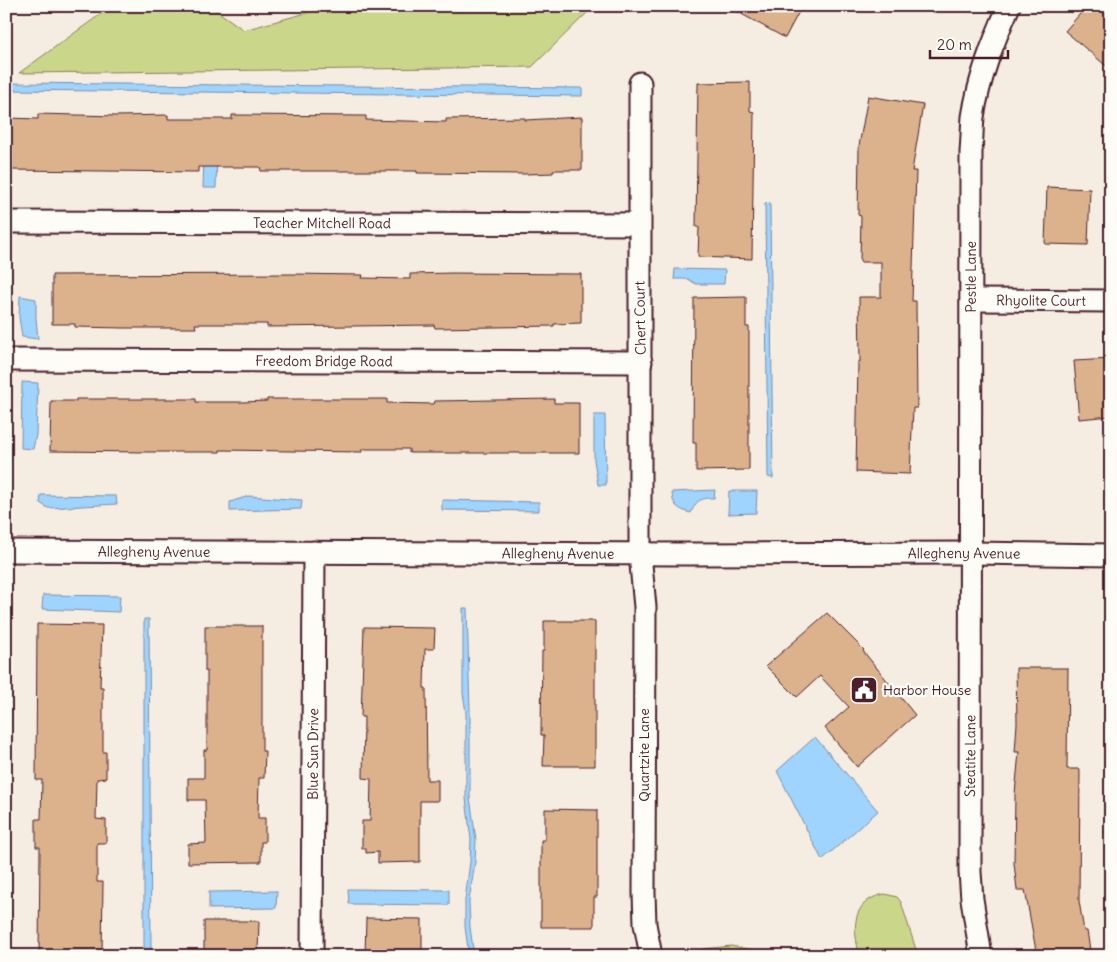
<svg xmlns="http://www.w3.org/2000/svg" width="1117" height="962" font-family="Delius,sans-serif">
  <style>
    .green { fill: #cad78a; stroke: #8a7b5a }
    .water { fill: #9ed4fd; stroke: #7c8ca9 }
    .building { fill: #dbb28c; stroke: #4a1f2b }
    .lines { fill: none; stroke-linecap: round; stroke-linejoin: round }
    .street-casing { stroke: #4a1f2b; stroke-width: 25 }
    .street { stroke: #fdfcf7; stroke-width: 21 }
    .labels { text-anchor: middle; stroke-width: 4.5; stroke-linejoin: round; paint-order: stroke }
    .street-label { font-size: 14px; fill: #4a1f2b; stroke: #fdfcf7 }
    .poi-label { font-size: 14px; fill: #4a1f2b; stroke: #fdfcf7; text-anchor: start }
  </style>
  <rect width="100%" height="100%" fill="#f6ede2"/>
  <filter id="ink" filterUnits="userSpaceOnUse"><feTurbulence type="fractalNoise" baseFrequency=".02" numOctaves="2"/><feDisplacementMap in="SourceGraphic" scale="10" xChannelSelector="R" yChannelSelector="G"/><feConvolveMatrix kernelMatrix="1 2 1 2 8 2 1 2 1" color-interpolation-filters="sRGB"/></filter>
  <g filter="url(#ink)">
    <g class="green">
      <polygon points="112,6 210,6 244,30 332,6 594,6 532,67 19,73"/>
      <path d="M885,894L897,897L901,902L918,956H860C852,929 851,900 885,894Z"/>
      <polygon points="731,946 753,950 766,956 699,956 703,949"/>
    </g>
    <g class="water">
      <polygon points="6,83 582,88 582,96 6,90"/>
      <polygon points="205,120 218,120 216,188 203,188"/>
      <polygon points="770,203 773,478 768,477 765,204"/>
      <polygon points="675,269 725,270 724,284 696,284 688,279 674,279"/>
      <polygon points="20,296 36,299 36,318 38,339 22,337 19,317"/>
      <polygon points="22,382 38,383 36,435 33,449 21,448"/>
      <polygon points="594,415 605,415 606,485 598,485 594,460"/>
      <path d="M715,490L714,498C701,498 696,500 691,513C678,510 672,505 672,492Z"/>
      <polygon points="729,491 757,491 756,513 728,514"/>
      <polygon points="41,495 116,496 117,504 48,508 40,503"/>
      <polygon points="249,496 302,500 301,509 230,511 230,502"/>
      <polygon points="442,500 539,502 539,511 442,510"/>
      <polygon points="43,595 120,596 119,612 42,609"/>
      <polygon points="463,608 467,608 470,711 470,797 476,840 475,862 469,901 470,927 474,956 469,956 465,927 465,900 470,862 471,840 466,798 466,713 463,693"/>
      <polygon points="144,619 149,619 151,955 144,954"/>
      <polygon points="815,737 878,811 822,860 777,771"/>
      <polygon points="348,889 449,890 449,905 349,904"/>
      <polygon points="277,891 276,908 209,909 209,892"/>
    </g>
    <g class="building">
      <polygon points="727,6 802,6 785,38"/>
      <polygon points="1087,6 1111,6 1111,70 1065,31"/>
      <polygon points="750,82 750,111 754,112 752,259 698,257 699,227 696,227 698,83"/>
      <polygon points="868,96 923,105 912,171 916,171 912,301 916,301 917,408 913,408 910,474 856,472 858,362 860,362 859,297 881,297 881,262 860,262 861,216 858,215 859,146"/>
      <polygon points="38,114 116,116 168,115 168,119 232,119 232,115 366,116 366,120 446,122 446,119 525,118 525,120 582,117 582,170 553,170 553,173 526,174 417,173 417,171 261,171 260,167 198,167 198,172 8,170 8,118 38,119"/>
      <polygon points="1047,187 1090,189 1088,245 1045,244"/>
      <polygon points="453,273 581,274 581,323 554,324 554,326 435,328 434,325 267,327 267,324 195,324 196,328 124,328 75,327 75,324 52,324 52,275 291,274 363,275 362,278 410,279 410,274"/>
      <polygon points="746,297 746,327 749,327 749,470 696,471 696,443 693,443 694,298"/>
      <polygon points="1111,359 1111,416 1079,419 1074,361"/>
      <polygon points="76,399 196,399 196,402 242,402 267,401 267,399 387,399 387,403 434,404 435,401 554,399 554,403 579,403 579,453 409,453 409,449 362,449 362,452 220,450 220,452 147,452 50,451 51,401 76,401"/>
      <polygon points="827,613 864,650 863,651 915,715 857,767 825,728 849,707 820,676 797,697 766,666"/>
      <polygon points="544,621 595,621 595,766 543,766 544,735 541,735 542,651 544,651"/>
      <polygon points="37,624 102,625 100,687 103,687 103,752 106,752 106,778 97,779 96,819 106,820 106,843 97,843 97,882 103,882 102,956 39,956 40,847 36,847 36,819 41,819 42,780 36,780"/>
      <polygon points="205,626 262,626 262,751 265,751 264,778 259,778 258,818 265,818 265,842 261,842 261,862 188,863 188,844 206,843 205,800 188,800 188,778 204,778 204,750 207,750 207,671 205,671"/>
      <polygon points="364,627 435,628 434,649 425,649 424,688 426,688 427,780 438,780 438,801 420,801 420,862 378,863 378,852 366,853 366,848 362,848 362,821 370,821 371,779 363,778 364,717 361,717"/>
      <polygon points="1016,668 1068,668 1067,769 1080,769 1079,901 1084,931 1087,931 1090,950 1088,950 1089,956 1037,956 1025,890 1017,890 1014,863 1015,794 1019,752 1015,752 1017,723"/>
      <polygon points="545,809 597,810 597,897 594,897 594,927 541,927 541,840 545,840"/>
      <polygon points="366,918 422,919 422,956 365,956"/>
      <polygon points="204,921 259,921 258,952 250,952 250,956 204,956"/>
    </g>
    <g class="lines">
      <g class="street-casing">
        <g id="street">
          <polyline points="640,83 640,554 645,607 644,893 645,924 651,956"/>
          <path id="s1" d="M6,222L639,224"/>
          <path id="s2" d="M972,300L1111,301"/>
          <path id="s3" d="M6,360L641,362"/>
          <path id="s4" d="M6,551L685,554L971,553L1111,555"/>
          <path id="s5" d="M312,956L314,552"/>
          <path id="s6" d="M981,956L972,899L970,872L971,152C972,141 972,129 973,117C979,78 993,42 1009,6"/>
        </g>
      </g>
      <use href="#street" class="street"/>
    </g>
  </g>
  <defs>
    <g id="civic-square" transform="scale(1.4375)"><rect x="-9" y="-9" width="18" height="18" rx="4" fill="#4a1f2b" stroke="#fdfcf7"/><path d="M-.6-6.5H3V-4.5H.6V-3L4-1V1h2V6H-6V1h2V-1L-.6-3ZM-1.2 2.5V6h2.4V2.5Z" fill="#fff"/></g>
  </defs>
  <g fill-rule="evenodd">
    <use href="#civic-square" x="864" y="690"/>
  </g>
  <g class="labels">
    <g class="street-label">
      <text dy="5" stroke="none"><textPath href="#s1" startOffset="316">Teacher Mitchell Road</textPath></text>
      <text dy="5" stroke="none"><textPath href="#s6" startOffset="680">Pestle Lane</textPath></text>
      <text dy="5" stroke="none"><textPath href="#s2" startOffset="69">Rhyolite Court</textPath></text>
      <text transform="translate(640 318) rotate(-91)" y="5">Chert Court</text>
      <text dy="5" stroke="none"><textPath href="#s3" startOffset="318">Freedom Bridge Road</textPath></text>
      <text dy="5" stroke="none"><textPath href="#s4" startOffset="148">Allegheny Avenue</textPath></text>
      <text dy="5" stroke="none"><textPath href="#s4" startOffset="552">Allegheny Avenue</textPath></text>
      <text dy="5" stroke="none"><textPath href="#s4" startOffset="958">Allegheny Avenue</textPath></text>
      <text dy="5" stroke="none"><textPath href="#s5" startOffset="202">Blue Sun Drive</textPath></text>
      <text transform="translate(644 755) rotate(-90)" y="5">Quartzite Lane</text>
      <text dy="5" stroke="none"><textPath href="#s6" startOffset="201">Steatite Lane</textPath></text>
    </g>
    <g class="poi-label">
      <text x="883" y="695">Harbor House</text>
    </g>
  </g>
  <rect width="1117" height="962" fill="none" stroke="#fdfcf7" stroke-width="25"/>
  <rect x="12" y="12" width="1092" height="937" fill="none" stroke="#4a1f2b" stroke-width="2" filter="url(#ink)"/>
  <path d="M930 50v8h78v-8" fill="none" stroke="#4a1f2b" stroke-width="2.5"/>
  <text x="937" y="50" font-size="15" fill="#4a1f2b" stroke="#fdfcf7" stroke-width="4" paint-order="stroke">20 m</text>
</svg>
